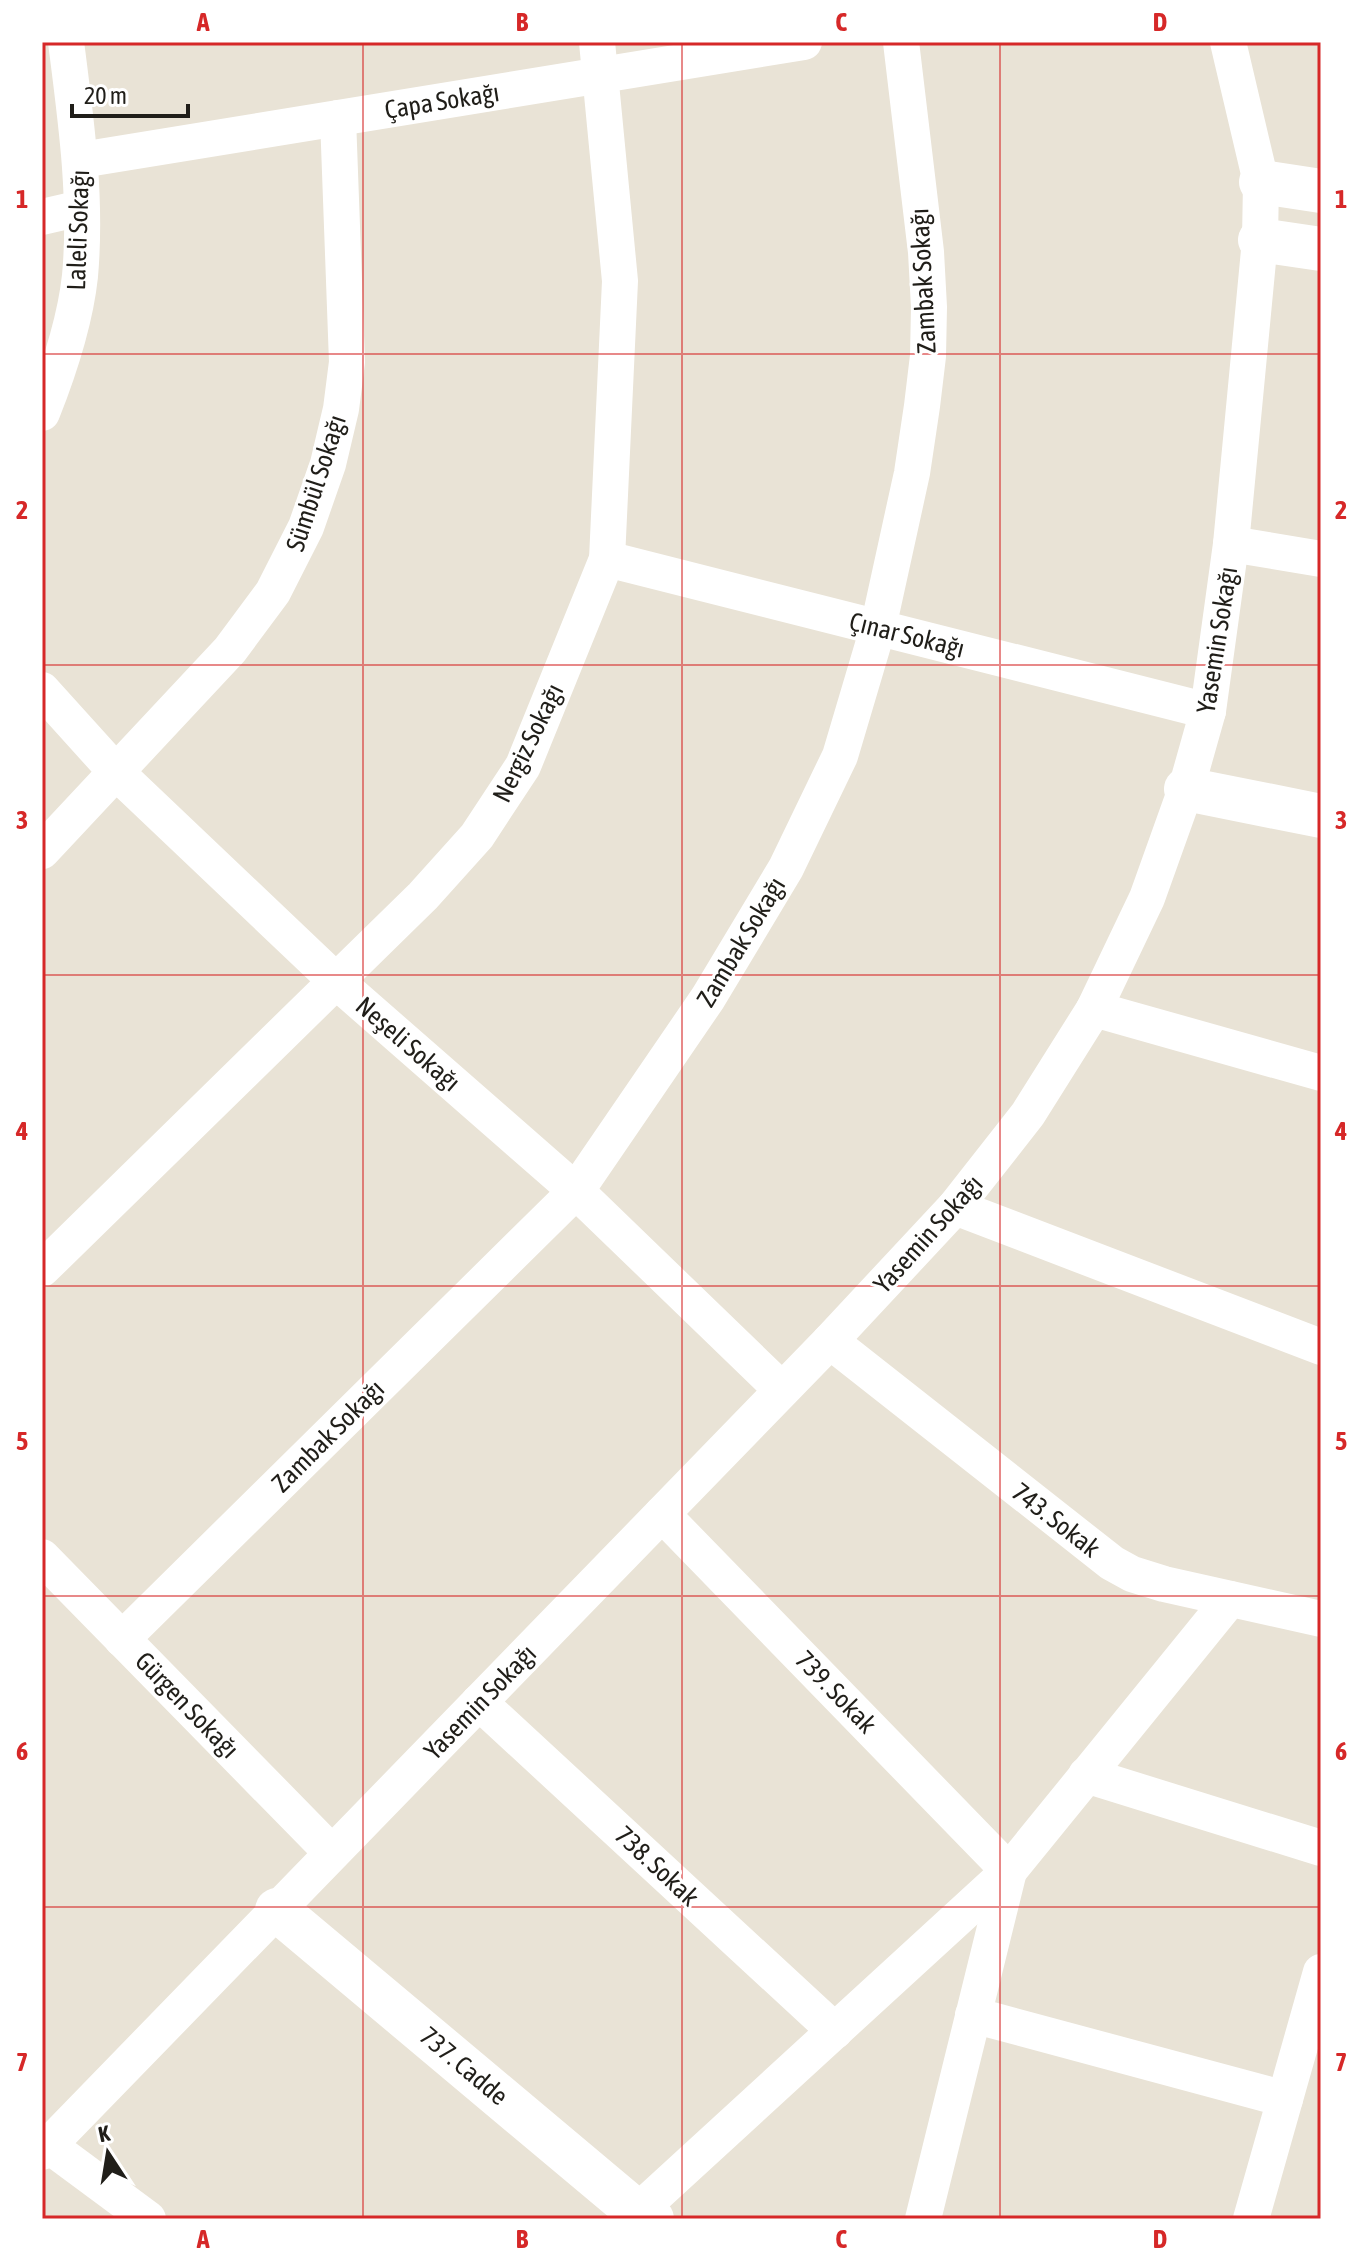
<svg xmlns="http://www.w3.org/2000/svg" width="1363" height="2261" font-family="'Asap Condensed',sans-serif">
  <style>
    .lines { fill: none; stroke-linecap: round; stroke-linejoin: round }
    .minor { stroke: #fff; stroke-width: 36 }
    .tertiary { stroke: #fff; stroke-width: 44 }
    .grid { fill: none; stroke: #d62828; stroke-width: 2; stroke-opacity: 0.55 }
    .labels { text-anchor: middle; stroke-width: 6; stroke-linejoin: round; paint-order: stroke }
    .street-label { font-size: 26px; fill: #201e19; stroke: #fff }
    .neatline { fill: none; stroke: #d62828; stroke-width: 3 }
    .grid-label { font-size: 26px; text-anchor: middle; font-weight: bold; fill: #d62828 }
  </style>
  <rect width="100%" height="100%" fill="#e9e3d6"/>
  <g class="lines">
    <g class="minor">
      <polyline points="81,160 804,42"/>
      <polyline points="42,217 81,208"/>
      <path d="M42,413C59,370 75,323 80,276C87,198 76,120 66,42"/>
      <polyline points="1231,544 1321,559"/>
      <polyline points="607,559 1208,711"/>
      <polyline points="42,690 117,773 336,981 576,1191 782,1390"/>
      <polyline points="42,851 230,650 273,592 306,527 328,464 341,409 347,362 338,118"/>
      <polyline points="1094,1009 1321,1073"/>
      <polyline points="955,1207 1321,1347"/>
      <polyline points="42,1269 423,896 477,836 523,766 607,559 620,281 597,42"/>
      <polyline points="830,1341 1112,1563 1132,1574 1164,1584 1321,1619"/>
      <polyline points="662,1514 1009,1871 923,2219"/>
      <polyline points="42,1557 332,1853"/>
      <polyline points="122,1639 576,1191 708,998 786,868 840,756 878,628 912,473 922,406 928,356 929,307 926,252 901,42"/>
      <polyline points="479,1702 835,2031"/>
      <polyline points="1086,1775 1321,1848"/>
      <polyline points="973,2015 1285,2099"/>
      <polyline points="48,2145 148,2219"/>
      <polyline points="42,2152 830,1341 955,1207 1028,1114 1094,1009 1147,898 1186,789 1208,711 1231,544 1260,240 1261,182 1228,42"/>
      <polyline points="637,2212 1009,1871 1230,1599"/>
      <polyline points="1251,2219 1321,1972"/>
    </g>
    <g class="tertiary">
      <polyline points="1261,182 1321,191"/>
      <polyline points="1260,240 1321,249"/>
      <polyline points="1186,789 1321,816"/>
      <polyline points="277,1910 637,2212 652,2219"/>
    </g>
  </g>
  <path class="grid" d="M363,42V2219M682,42V2219M1000,42V2219M42,354H1321M42,665H1321M42,975H1321M42,1286H1321M42,1596H1321M42,1907H1321"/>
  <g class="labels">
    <g class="street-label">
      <text transform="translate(442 101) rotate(-9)" y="9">Çapa Sokağı</text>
      <text transform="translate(78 230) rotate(-88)" y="9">Laleli Sokağı</text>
      <text transform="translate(923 281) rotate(-93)" y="9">Zambak Sokağı</text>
      <text transform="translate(316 483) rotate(-72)" y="9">Sümbül Sokağı</text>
      <text transform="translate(907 635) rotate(14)" y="9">Çınar Sokağı</text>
      <text transform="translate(1217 640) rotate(-81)" y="9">Yasemin Sokağı</text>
      <text transform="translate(528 743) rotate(-64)" y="9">Nergiz Sokağı</text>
      <text transform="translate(741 942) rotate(-59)" y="9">Zambak Sokağı</text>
      <text transform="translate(408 1044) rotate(41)" y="9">Neşeli Sokağı</text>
      <text transform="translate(928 1234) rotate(-48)" y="9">Yasemin Sokağı</text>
      <text transform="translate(328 1436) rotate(-45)" y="9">Zambak Sokağı</text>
      <text transform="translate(1056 1520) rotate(38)" y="9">743. Sokak</text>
      <text transform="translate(836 1692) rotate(46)" y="9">739. Sokak</text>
      <text transform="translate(480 1702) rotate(-46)" y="9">Yasemin Sokağı</text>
      <text transform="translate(187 1705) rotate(46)" y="9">Gürgen Sokağı</text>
      <text transform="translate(657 1866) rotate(43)" y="9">738. Sokak</text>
      <text transform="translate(464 2066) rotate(40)" y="9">737. Cadde</text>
    </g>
  </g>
  <rect width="1363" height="2261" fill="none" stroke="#ffffff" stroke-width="88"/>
  <g transform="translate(108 2153) rotate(348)" stroke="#ffffff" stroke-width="6" paint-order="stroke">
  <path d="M0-6L14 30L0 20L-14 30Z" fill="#201e19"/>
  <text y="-12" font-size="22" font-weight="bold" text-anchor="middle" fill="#201e19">K</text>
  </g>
  <path d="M72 104v12h116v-12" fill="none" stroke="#201e19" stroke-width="4"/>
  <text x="84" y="104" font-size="24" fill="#201e19" stroke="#ffffff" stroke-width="6" paint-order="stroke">20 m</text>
  <rect x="44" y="44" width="1275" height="2173" class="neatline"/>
  <g class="grid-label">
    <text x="203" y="31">A</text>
    <text x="522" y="31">B</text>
    <text x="841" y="31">C</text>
    <text x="1160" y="31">D</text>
    <text x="22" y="208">1</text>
    <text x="1341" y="208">1</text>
    <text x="22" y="519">2</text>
    <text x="1341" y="519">2</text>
    <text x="22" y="829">3</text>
    <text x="1341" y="829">3</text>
    <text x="22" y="1140">4</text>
    <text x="1341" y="1140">4</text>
    <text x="22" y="1450">5</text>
    <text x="1341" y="1450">5</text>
    <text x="22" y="1760">6</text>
    <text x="1341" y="1760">6</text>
    <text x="22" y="2071">7</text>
    <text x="1341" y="2071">7</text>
    <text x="203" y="2248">A</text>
    <text x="522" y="2248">B</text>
    <text x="841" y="2248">C</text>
    <text x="1160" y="2248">D</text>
  </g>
</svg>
